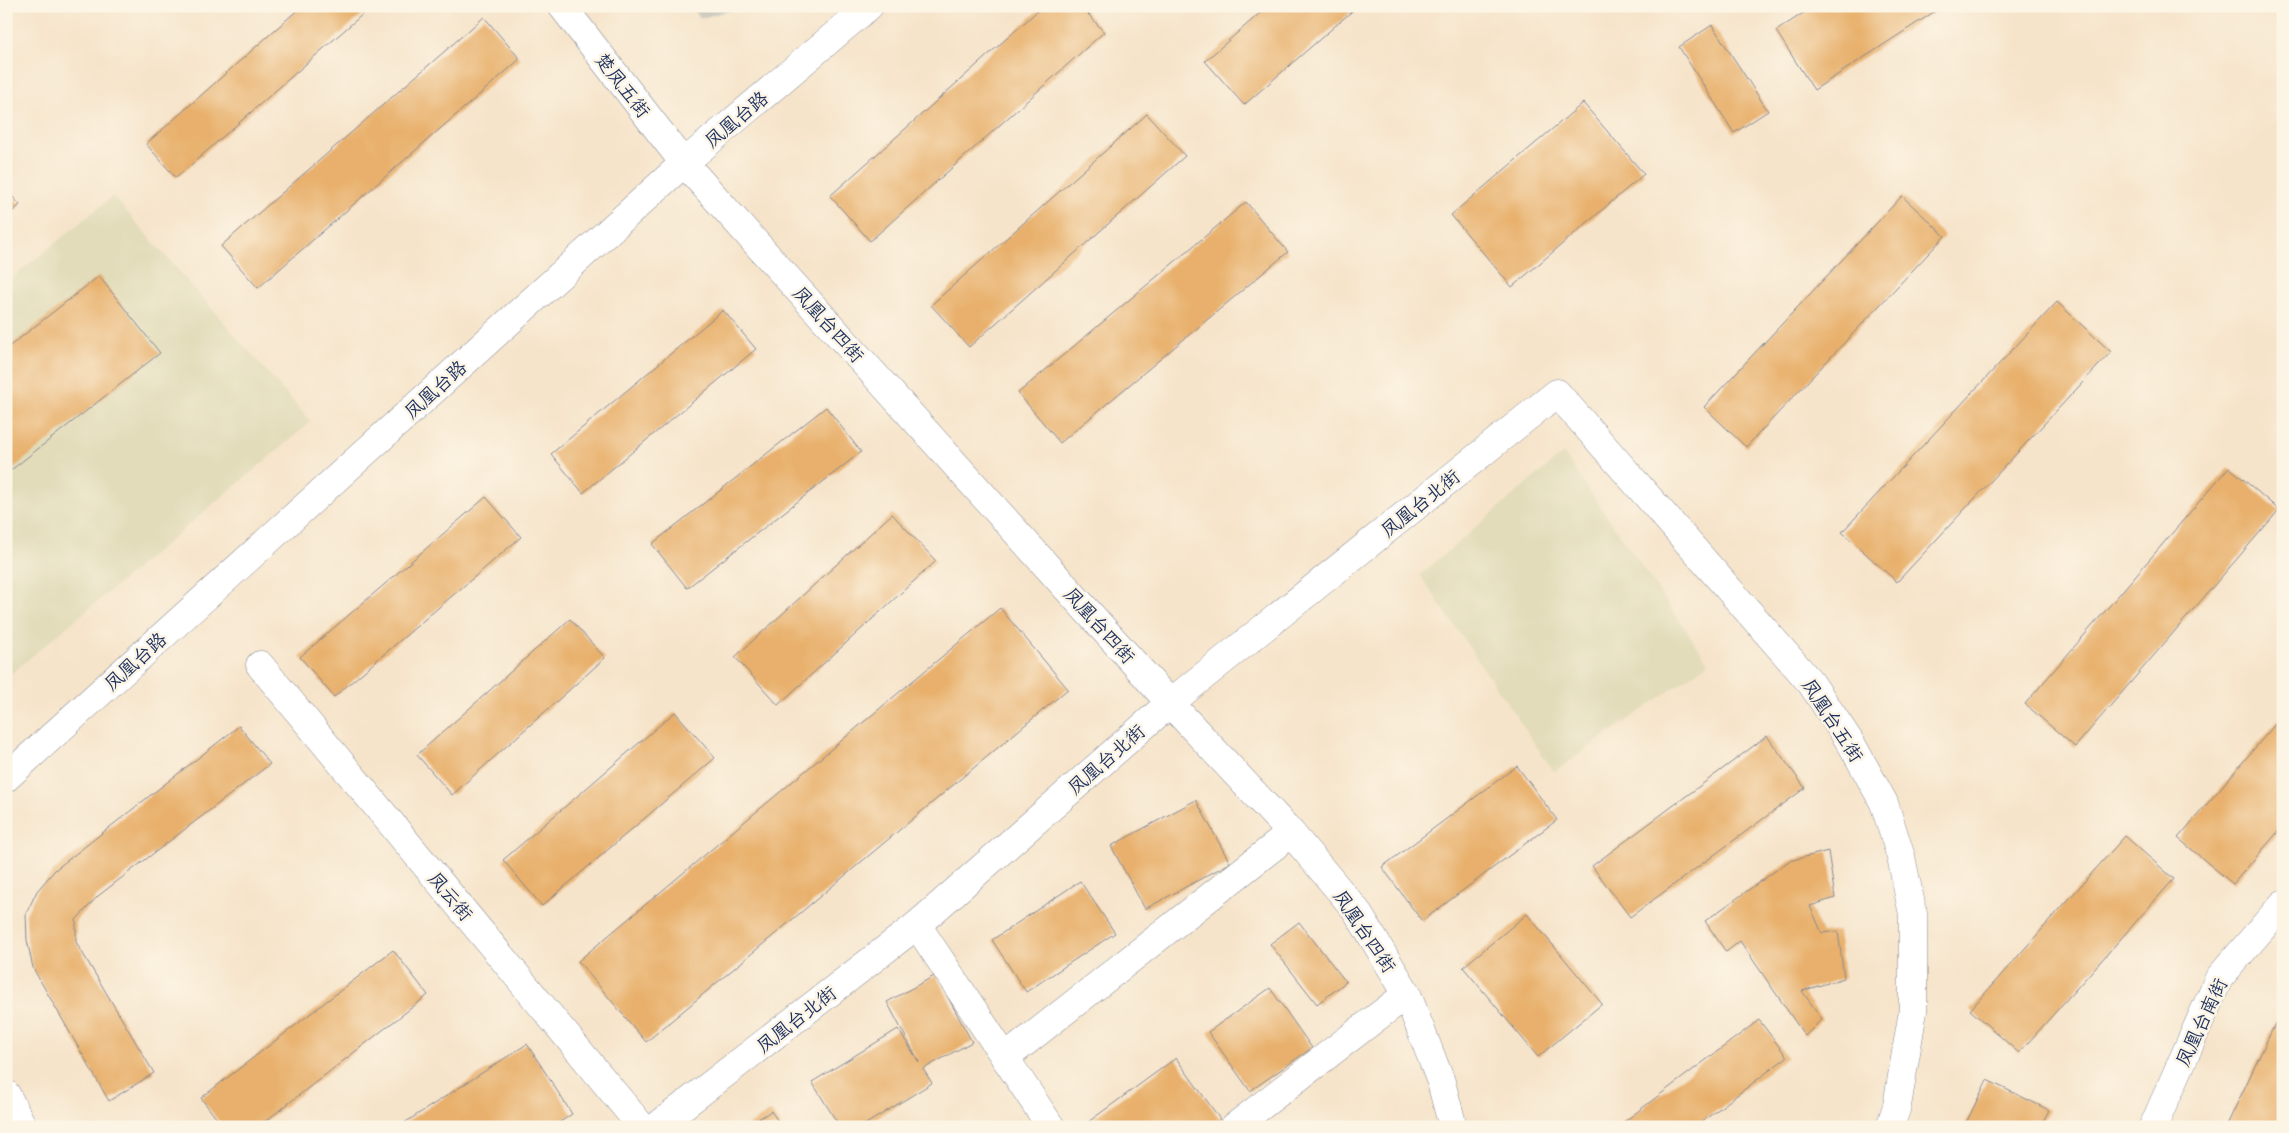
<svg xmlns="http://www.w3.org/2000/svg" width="2289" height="1133" font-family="'Architects Daughter','LXGW WenKai TC',sans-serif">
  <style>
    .built { fill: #e2dcba }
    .industrial { fill: #c5c5b8 }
    .building { fill: #e8b06c }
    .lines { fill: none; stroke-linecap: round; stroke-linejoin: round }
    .minor-casing { stroke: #888a94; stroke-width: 29 }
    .tertiary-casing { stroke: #888a94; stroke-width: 29 }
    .minor { stroke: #fff; stroke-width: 28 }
    .tertiary { stroke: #fff; stroke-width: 28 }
    .labels { text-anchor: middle; stroke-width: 5; stroke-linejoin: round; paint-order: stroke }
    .street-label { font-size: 19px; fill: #1b2f5e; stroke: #fcf5e5 }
  </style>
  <rect width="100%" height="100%" fill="#fcf5e5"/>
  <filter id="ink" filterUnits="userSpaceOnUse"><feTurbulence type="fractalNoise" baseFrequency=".02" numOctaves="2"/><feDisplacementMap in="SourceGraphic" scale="10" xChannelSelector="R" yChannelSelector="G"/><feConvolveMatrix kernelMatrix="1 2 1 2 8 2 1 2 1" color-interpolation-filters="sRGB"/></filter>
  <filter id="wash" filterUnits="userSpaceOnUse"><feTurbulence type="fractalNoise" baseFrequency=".0096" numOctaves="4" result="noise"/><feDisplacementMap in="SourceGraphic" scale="20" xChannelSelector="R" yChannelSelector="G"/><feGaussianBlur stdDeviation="1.12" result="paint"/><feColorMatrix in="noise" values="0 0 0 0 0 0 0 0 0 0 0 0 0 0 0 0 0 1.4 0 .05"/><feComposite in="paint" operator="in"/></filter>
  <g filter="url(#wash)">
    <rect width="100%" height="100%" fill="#f6e4ca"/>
    <g class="built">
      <polygon points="113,196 311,422 6,678 6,283"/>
      <polygon points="1563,453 1709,663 1554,772 1420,575"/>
    </g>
    <polygon class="industrial" points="688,6 748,6 701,18"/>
    <g id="blocks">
      <g class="building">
        <polygon points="302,6 372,6 176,178 146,144"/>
        <polygon points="1043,6 1081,6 1104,32 870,241 830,196"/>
        <polygon points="1268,6 1358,6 1244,105 1205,61"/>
        <polygon points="1814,6 1943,6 1814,90 1776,31"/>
        <polygon points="484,17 520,59 258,288 221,246"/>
        <polygon points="1712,25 1768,111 1734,133 1679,47"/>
        <polygon points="1583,103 1644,174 1512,287 1451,215"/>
        <polygon points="1147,114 1185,156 969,347 931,305"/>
        <polygon points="6,189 20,205 6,217"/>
        <polygon points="1902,196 1945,236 1746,447 1704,407"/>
        <polygon points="1246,202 1288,252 1060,443 1018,393"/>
        <polygon points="99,276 160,353 6,474 6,349"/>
        <polygon points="2057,302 2111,352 1897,582 1842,532"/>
        <polygon points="723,310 756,349 583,493 551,454"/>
        <polygon points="826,407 861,452 687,588 652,544"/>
        <polygon points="2229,467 2279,510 2075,747 2025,704"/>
        <polygon points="486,497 521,537 334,697 300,657"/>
        <polygon points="892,514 936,561 778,705 735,657"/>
        <polygon points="1000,608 1068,689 646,1042 578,961"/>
        <polygon points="570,619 605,658 452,795 417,755"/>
        <polygon points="675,712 715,758 542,906 503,860"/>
        <polygon points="2283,715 2283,826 2233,884 2178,838"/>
        <polygon points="239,726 270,764 98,896 76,920 76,942 154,1073 109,1101 33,968 27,940 26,914 37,891 55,870"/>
        <polygon points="1767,736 1805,788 1630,917 1592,866"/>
        <polygon points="1517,766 1557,820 1422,921 1382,867"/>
        <polygon points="1196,800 1230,863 1145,909 1111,846"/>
        <polygon points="2125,836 2174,879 2019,1053 1970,1010"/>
        <polygon points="1828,851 1835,898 1810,906 1822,933 1838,931 1844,978 1802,991 1822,1019 1805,1036 1740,941 1726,952 1705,921 1789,861"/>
        <polygon points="1080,881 1115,933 1026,992 992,940"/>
        <polygon points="1527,914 1602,1004 1538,1057 1463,967"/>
        <polygon points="1299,922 1346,982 1317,1004 1270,944"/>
        <polygon points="393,950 428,995 258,1127 223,1127 201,1098"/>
        <polygon points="936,975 972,1042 923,1069 932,1083 861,1127 840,1127 812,1082 898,1029 919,1062 887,1002"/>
        <polygon points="1270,988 1312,1048 1250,1091 1208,1032"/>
        <polygon points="2283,1007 2283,1127 2226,1127"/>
        <polygon points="1759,1020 1787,1057 1695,1127 1617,1127"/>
        <polygon points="527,1044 572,1114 553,1127 398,1127"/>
        <polygon points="1176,1058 1220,1119 1210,1127 1086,1127 1084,1125"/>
        <polygon points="1987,1080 2049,1110 2040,1127 1964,1127"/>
        <polygon points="771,1111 782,1127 746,1127"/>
      </g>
    </g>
  </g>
  <g filter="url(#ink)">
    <use href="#blocks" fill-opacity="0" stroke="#888a94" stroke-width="1"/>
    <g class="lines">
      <g class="minor-casing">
        <g id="minor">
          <polyline points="562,6 684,163 1170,703 1291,833 1356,910 1407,994 1441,1082 1453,1127"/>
          <polyline points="260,665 642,1127"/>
          <polyline points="917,925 1051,1127"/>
          <polyline points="1005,1058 1291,833"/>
          <polyline points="6,1094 23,1127"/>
          <polyline points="656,1127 917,925 1170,703 1557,393 1811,683 1852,745 1884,803 1901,857 1913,914 1913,1011 1897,1106 1890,1127"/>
          <polyline points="1234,1127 1407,994"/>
          <polyline points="2153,1127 2219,978 2283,904"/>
        </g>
      </g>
      <g class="tertiary-casing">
        <polyline id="tertiary" points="6,778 684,163 869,6"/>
      </g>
      <use href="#minor" class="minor"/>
      <use href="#tertiary" class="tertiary"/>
    </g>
  </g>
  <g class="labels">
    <g class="street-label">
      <text transform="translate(623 85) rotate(52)" y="7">楚凤五街</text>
      <text transform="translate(736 119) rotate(-40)" y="7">凤凰台路</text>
      <text transform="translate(829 324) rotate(48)" y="7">凤凰台四街</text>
      <text transform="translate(435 389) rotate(-42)" y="7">凤凰台路</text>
      <text transform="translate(1420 503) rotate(-39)" y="7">凤凰台北街</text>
      <text transform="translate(1100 625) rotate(48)" y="7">凤凰台四街</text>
      <text transform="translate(135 661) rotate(-42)" y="7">凤凰台路</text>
      <text transform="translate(1833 720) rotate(57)" y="7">凤凰台五街</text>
      <text transform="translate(1106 759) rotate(-41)" y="7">凤凰台北街</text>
      <text transform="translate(451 896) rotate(50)" y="7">凤云街</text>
      <text transform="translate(1365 931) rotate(56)" y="7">凤凰台四街</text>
      <text transform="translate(796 1019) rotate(-38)" y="7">凤凰台北街</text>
      <text transform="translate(2201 1022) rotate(-65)" y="7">凤凰台南街</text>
    </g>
  </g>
  <rect width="2289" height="1133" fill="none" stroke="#fcf5e5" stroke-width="25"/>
</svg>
